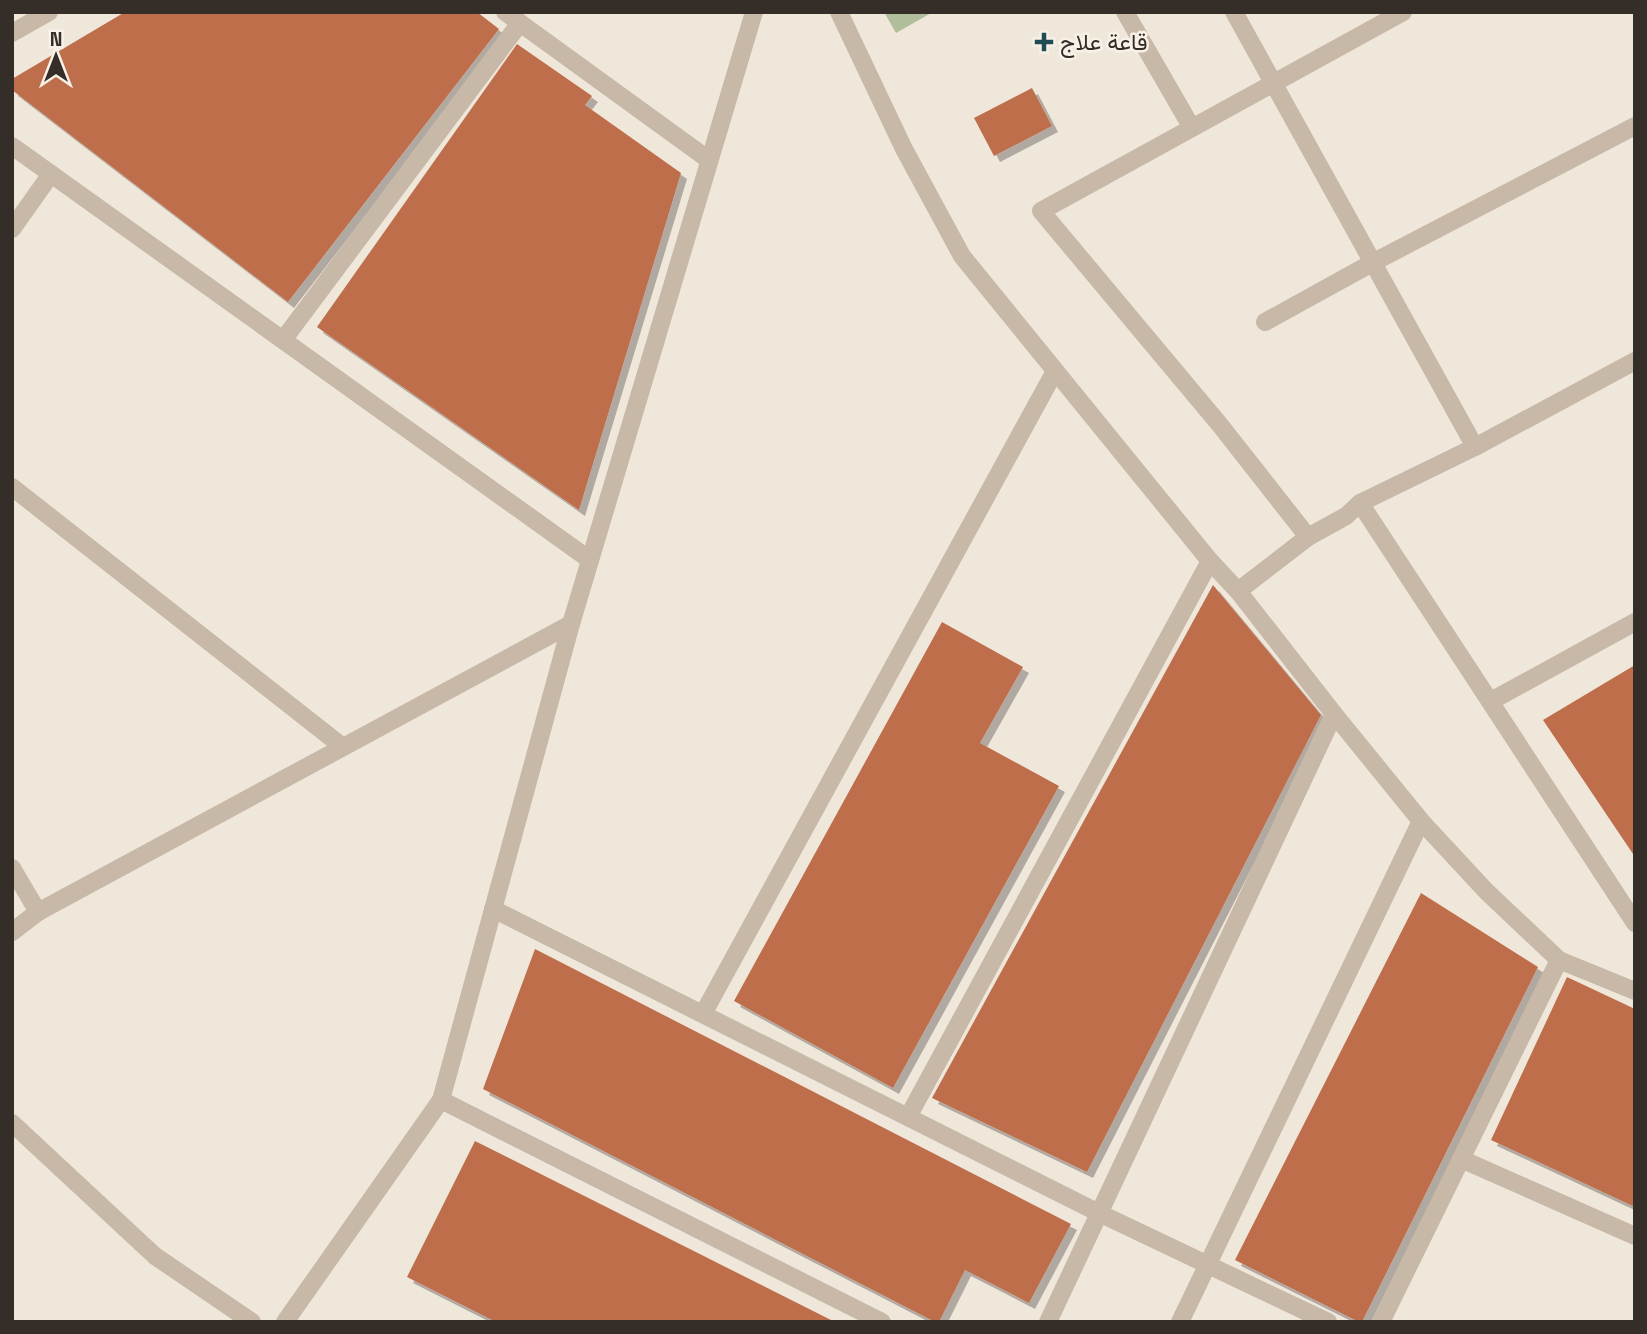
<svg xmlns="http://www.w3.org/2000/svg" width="1647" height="1334" font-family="'Space Grotesk',Vazirmatn,sans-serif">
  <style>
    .green { fill: #b1be9c }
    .building { fill: #be6e4c; filter: url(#shadow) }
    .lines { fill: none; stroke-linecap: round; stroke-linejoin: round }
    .street { stroke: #c7b8a8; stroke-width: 18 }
    .poi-dot { fill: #204d53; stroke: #f8f1e7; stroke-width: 2.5 }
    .labels { text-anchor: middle; stroke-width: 5; stroke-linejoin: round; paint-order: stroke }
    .poi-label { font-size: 23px; fill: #342d28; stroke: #f8f1e7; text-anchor: start }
  </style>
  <defs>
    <filter id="shadow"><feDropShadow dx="6" dy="6" stdDeviation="0" flood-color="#0004"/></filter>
  </defs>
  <rect width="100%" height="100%" fill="#f0e7db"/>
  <polygon class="green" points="884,12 933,12 896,33"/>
  <g class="building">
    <polygon points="125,12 477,12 499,29 288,302 12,90 12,79"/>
    <polygon points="517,44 592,96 585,105 681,173 579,510 317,327"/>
    <polygon points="1032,88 1052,126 994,156 974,118"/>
    <polygon points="1213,585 1321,715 1087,1172 932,1098"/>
    <polygon points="942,622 1023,667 980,743 1059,786 893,1088 734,1001"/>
    <polygon points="1635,665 1635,857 1543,720"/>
    <polygon points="1421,893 1538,967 1362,1322 1359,1322 1235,1260"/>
    <polygon points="535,949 1071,1224 1029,1303 965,1270 939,1322 935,1322 483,1089"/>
    <polygon points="1567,977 1635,1009 1635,1207 1491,1140"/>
    <polygon points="475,1141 835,1322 496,1322 407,1277"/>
  </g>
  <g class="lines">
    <g class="street">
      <polyline points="505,12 709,160"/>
      <polyline points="839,12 904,149 962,256 1210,561 1238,591 1334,714 1421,821 1486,891 1559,960 1635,991"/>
      <polyline points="1125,12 1192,128"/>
      <polyline points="1234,12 1475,447"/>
      <polyline points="12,33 49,12"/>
      <polyline points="12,146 590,560"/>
      <polyline points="12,229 51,174"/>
      <polyline points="1265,322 1372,263 1635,126"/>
      <polyline points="283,340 520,23"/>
      <polyline points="12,487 343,747"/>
      <polyline points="1360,503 1635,923"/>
      <polyline points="1308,537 1220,425 1041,211 1403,12"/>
      <polyline points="1238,591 1308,537 1346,516 1360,503 1475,447 1635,361"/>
      <polyline points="1491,701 1635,622"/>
      <polyline points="12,868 38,912 571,624"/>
      <polyline points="493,909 1099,1213 1328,1322"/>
      <polyline points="12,932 38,912"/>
      <polyline points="703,1014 1055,371"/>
      <polyline points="441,1100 882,1322"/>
      <polyline points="908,1117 1210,561"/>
      <polyline points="12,1123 155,1256 252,1322"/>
      <polyline points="1461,1159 1635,1236"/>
      <polyline points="285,1322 441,1100 571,624 754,12"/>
      <polyline points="1048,1322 1334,714"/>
      <polyline points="1180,1322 1421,821"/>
      <polyline points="1381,1322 1559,960"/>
    </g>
  </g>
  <path class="poi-dot" d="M1040.5 31.5h7v7h7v7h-7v7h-7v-7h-7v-7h7z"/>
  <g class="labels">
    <g class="poi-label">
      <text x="1060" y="50">قاعة علاج</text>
    </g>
  </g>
  <rect width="1647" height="1334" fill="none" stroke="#342d28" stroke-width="28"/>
  <g transform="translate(56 56)" stroke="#f8f1e7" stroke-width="5" paint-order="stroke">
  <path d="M0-5L12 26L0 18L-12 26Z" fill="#342d28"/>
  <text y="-10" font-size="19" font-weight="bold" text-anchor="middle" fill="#342d28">N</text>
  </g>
</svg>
